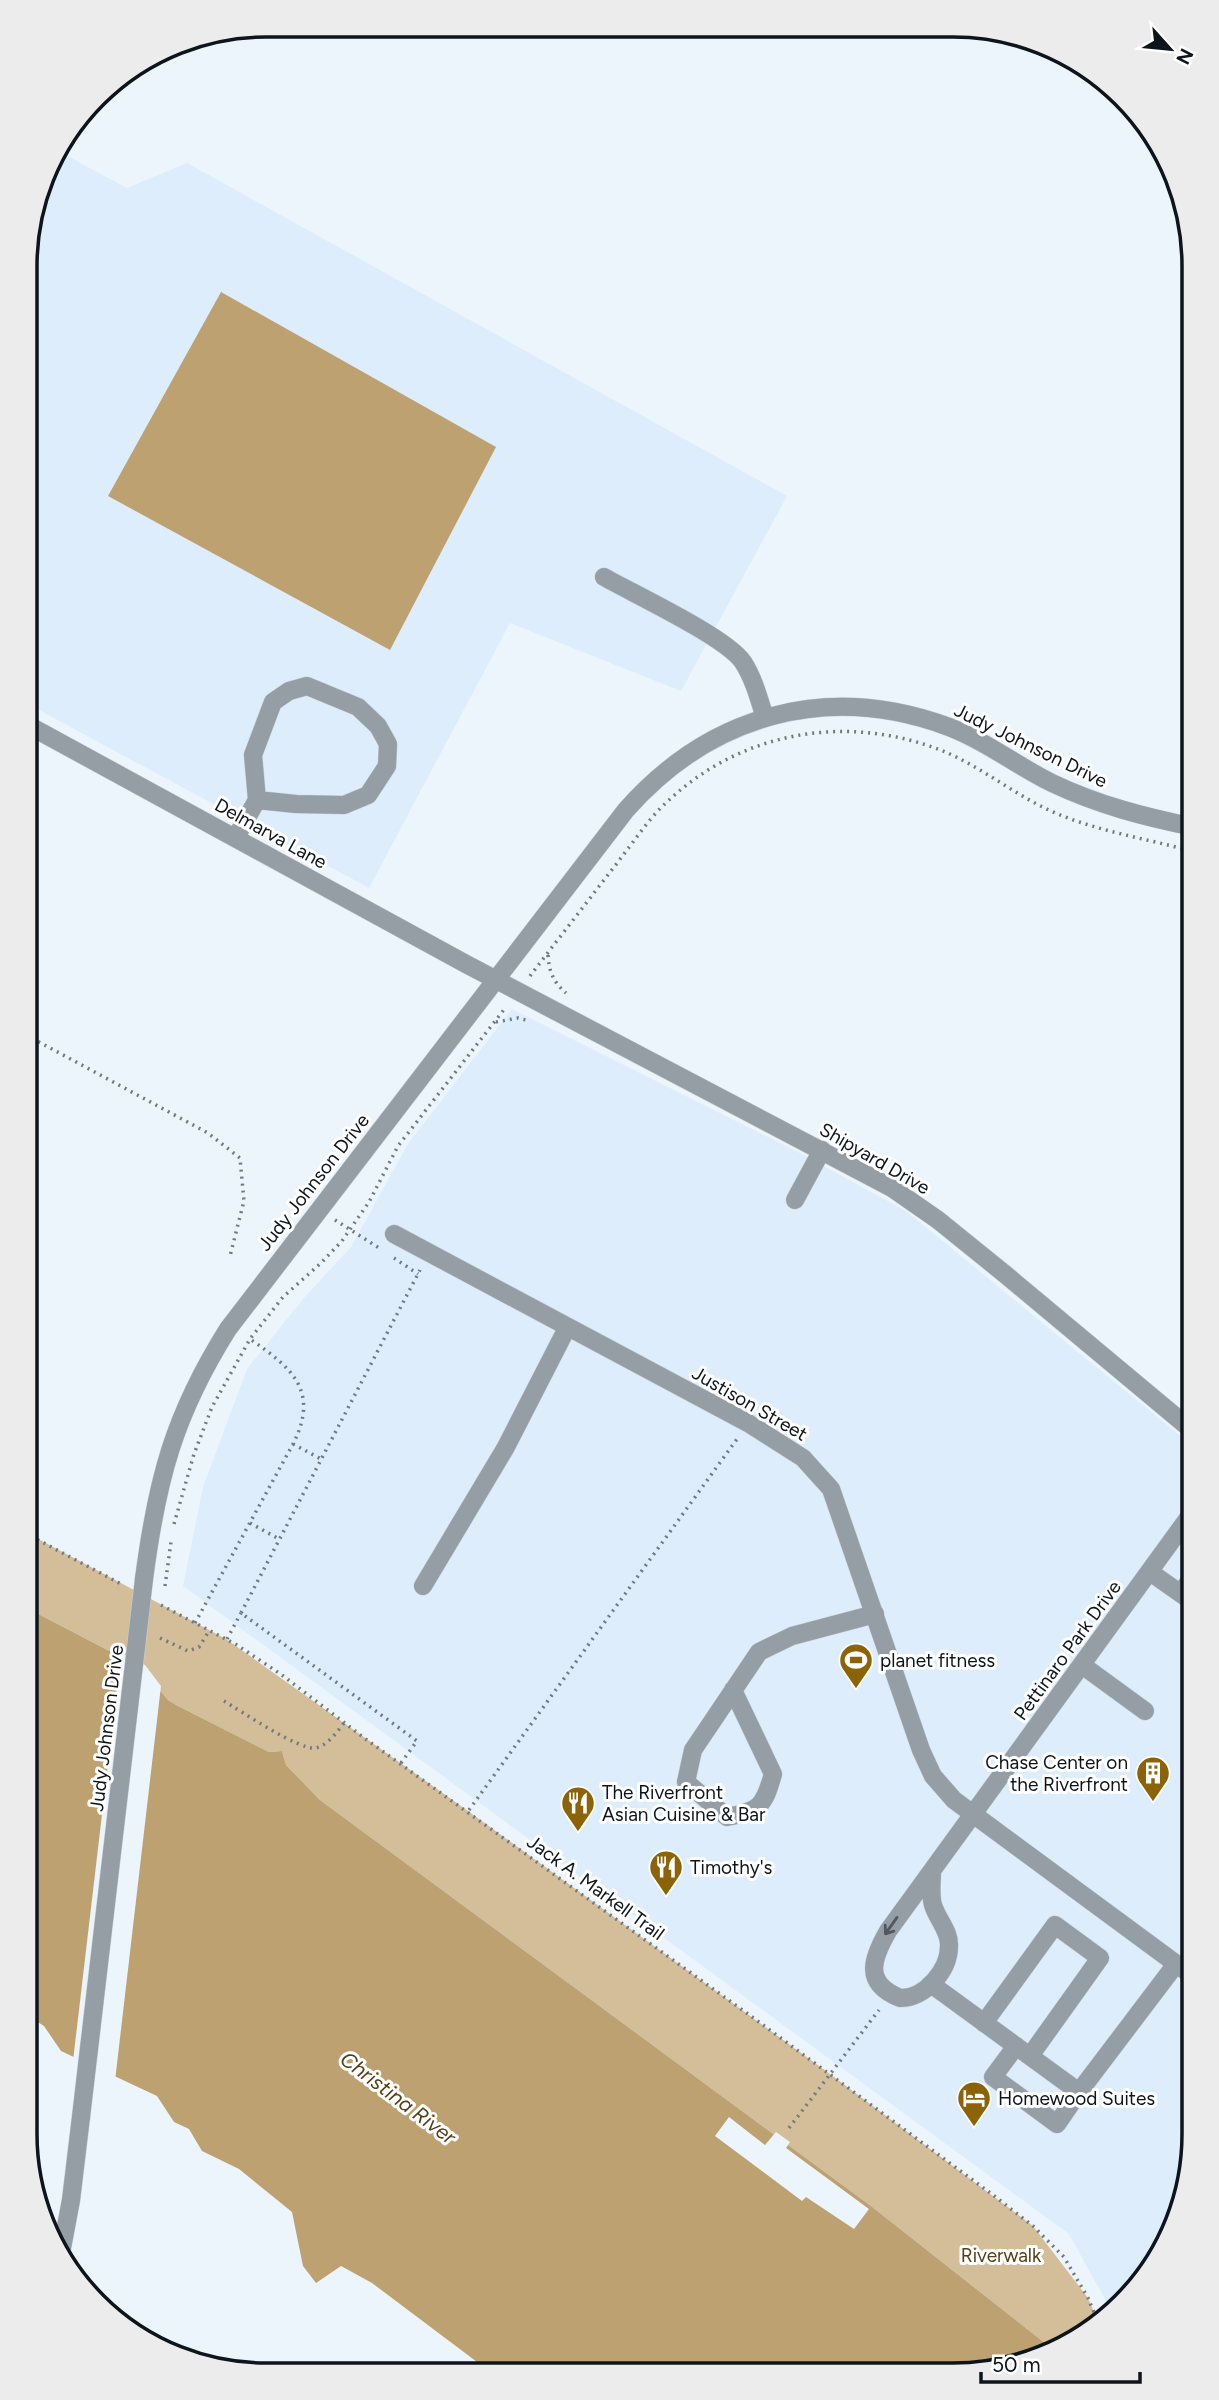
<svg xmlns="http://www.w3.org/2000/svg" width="1219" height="2400" font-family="Figtree,sans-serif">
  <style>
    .built { fill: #ddedfc }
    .green { fill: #d4bd99 }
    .water { fill: #bea171 }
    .pier { fill: #ecf5fc }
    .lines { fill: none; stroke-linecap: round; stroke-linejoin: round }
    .minor-casing { stroke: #c8d1d8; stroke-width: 19 }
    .path { stroke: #727a81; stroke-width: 3.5; stroke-dasharray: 2 5; stroke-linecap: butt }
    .minor { stroke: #959da5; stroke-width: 18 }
    .minor-bridge-casing { stroke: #c8d1d8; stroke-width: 19; stroke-linecap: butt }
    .minor-bridge { stroke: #959da5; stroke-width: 18 }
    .oneway { stroke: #515860 }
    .labels { text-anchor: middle; stroke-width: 6; stroke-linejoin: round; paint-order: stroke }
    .street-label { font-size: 19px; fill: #0d141b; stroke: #fff }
    .poi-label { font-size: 19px; fill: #0d141b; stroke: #fff; text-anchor: start }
    .park-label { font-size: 19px; fill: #533e17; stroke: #fff }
    .water-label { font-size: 21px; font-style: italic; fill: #553f19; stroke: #fff }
    .rim { fill: none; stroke: #0d141b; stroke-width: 3.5 }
  </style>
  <rect width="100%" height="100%" fill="#ecf5fc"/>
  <g class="built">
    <polygon points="56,150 127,188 187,163 787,496 681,691 510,623 369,888 26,703 27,235 50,159"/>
    <polygon points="512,1009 798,1152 906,1211 1194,1447 1194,2150 1176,2226 1144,2281 1112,2312 1069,2234 183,1586 203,1487 247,1369 303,1299 351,1247 408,1144"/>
  </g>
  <polygon class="green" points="25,1532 226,1639 468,1811 830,2074 1033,2226 1088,2298 1099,2324 1088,2335 1055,2351 871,2206 320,1800 286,1765 282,1751 269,1752 178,1706 168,1700 142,1668 25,1607"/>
  <g class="water">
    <polygon points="221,292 496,447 390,650 108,496"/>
    <polygon points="25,1607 142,1668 168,1700 178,1706 269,1752 282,1751 286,1765 320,1800 871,2206 1055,2351 1030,2363 953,2375 493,2374 372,2283 341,2266 316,2283 303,2266 292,2212 239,2169 202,2151 189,2129 174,2122 157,2096 61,2051 44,2026 25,2014"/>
  </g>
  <g class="pier">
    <polygon points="121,1653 145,1665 161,1686 115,2081 73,2061"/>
    <polygon points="729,2117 765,2145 776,2132 790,2142 786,2148 869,2209 854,2229 806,2197 802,2201 715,2136"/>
  </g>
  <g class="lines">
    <g class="minor-casing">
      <g id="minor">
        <path d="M604,577C634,594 726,637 743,662C754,679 759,699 765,718"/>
        <polyline points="26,724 466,964 892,1188 938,1220 1006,1275 1194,1432"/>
        <polyline points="236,837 257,800 296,804 344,805 368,795 387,766 388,744 378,726 358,707 307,686 289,691 273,702 253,755 257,800"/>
        <polyline points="795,1200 822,1150"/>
        <polyline points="394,1234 748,1423 803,1458 831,1489 921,1750 933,1776 954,1800 1194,1977"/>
        <polyline points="1150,1572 1194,1603"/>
        <path d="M144,1579C157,1479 174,1415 228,1329L626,810C711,714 828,682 949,727C986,741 1017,766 1052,783C1098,805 1145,817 1194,827"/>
        <polyline points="423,1586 506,1447 567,1328"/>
        <polyline points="1181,1593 1194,1574"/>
        <polyline points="1082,1665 1145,1711"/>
        <path d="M733,1690L773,1774C764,1806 760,1811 727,1817L686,1782L693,1750L759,1652L792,1636L875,1614"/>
        <path d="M932,1871C932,1882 930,1895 933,1905C937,1919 950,1931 949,1946C949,1971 924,1999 900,1998C863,1983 872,1959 888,1931L1194,1510"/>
        <polyline points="931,1984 1079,2092 1176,1964"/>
        <polyline points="984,2023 1055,1925 1100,1958 1030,2056"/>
        <polyline points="1016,2046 993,2077 1057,2124 1079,2092"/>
        <polyline points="62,2248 71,2200 81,2117"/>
      </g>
    </g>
    <g class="path">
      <path d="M548,955C549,971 553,982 566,993"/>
      <path d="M530,976C562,934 595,892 627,850C640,833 652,815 668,801C740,733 842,714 935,748C977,763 1011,793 1051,811C1098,832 1146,838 1194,852"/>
      <polyline points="496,1022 518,1018 530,1021"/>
      <polyline points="26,1035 208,1133 240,1158 244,1201 230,1256"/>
      <polyline points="335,1220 379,1248"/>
      <polyline points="394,1258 418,1274"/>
      <polyline points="293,1444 321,1459"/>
      <polyline points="1186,1450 1194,1458"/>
      <polyline points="250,1523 279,1539"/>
      <polyline points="174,1524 194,1454 212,1407 250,1339 283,1297 321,1263 342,1241 369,1202 398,1146 506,1007"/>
      <polyline points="25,1533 123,1585"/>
      <polyline points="165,1586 171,1542"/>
      <polyline points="161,1605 237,1645 282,1675 367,1740 755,2019 993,2195 1033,2226 1064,2257 1088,2298 1099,2324"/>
      <path d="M195,1623L293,1444C320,1391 292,1368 250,1339"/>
      <polyline points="160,1638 188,1651 199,1647 209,1631"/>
      <polyline points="227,1639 241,1613"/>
      <path d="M224,1701C241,1711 300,1751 316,1748C328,1745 337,1732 344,1723"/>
      <polyline points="401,1763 417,1741 241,1613 420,1270"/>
      <polyline points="469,1810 737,1439"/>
      <polyline points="789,2128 879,2010"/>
    </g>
    <use href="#minor" class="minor"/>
    <g class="minor-bridge-casing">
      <polyline id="minor-bridge" points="81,2117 144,1579"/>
    </g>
    <use href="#minor-bridge" class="minor-bridge"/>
  </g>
  <defs><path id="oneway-shaft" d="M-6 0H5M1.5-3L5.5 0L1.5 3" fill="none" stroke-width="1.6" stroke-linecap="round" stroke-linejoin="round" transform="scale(1.75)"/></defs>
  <use class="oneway" href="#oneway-shaft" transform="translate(891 1926) rotate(125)"/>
  <defs>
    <g id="stadium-pin" transform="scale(1.75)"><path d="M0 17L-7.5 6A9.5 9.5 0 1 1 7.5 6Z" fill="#8c6306" stroke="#fff"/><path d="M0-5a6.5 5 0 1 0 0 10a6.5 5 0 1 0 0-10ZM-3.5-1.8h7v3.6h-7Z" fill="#fff"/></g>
    <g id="building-pin" transform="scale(1.75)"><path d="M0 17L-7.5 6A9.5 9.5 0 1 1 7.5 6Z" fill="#8c6306" stroke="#fff"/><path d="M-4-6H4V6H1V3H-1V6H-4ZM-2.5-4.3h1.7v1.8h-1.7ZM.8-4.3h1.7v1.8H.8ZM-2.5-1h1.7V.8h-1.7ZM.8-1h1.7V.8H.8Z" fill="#fff"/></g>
    <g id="restaurant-pin" transform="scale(1.75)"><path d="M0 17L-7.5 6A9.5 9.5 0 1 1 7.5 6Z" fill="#8c6306" stroke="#fff"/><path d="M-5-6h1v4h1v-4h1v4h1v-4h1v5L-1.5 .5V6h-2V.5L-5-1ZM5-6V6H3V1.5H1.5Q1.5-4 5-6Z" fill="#fff"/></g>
    <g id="hotel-pin" transform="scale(1.75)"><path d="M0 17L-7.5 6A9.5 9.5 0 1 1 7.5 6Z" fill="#8c6306" stroke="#fff"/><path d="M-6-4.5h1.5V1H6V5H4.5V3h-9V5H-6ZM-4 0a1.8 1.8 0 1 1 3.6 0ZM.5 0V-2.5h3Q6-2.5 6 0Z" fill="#fff"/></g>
  </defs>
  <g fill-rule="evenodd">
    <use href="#stadium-pin" x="856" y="1660"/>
    <use href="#building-pin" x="1153" y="1773"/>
    <use href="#restaurant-pin" x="578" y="1803"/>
    <use href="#restaurant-pin" x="666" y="1867"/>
    <use href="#hotel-pin" x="974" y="2098"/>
  </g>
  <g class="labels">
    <g class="street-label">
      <text transform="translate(1031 745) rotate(26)" y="7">Judy Johnson Drive</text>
      <text transform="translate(271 833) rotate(29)" y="7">Delmarva Lane</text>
      <text transform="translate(875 1158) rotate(30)" y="7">Shipyard Drive</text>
      <text transform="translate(313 1182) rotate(-52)" y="7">Judy Johnson Drive</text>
      <text transform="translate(750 1403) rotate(30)" y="7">Justison Street</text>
      <text transform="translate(1067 1650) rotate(-54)" y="7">Pettinaro Park Drive</text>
      <text transform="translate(106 1728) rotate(-83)" y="7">Judy Johnson Drive</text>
      <text transform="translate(596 1887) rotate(36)" y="7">Jack A. Markell Trail</text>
    </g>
    <g class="poi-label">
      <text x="880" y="1667">planet fitness</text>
      <text x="1128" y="1769" text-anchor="end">Chase Center on<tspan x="1128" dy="22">the Riverfront</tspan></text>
      <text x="602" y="1799">The Riverfront<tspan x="602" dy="22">Asian Cuisine &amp; Bar</tspan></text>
      <text x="690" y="1874">Timothy's</text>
      <text x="998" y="2105">Homewood Suites</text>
    </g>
    <g class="park-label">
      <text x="1001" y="2262">Riverwalk</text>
    </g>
    <g class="water-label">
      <text transform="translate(398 2098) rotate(37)" y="7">Christina River</text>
    </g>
  </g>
  <path d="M0 0H1219V2400H0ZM266 37H953A229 229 0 0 1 1182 266V2134A229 229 0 0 1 953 2363H266A229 229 0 0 1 37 2134V266A229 229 0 0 1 266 37Z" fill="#ececed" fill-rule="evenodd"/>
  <path class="rim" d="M266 37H953A229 229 0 0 1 1182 266V2134A229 229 0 0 1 953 2363H266A229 229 0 0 1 37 2134V266A229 229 0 0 1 266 37Z"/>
  <g transform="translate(1170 49) rotate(117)" stroke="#ffffff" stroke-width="5" paint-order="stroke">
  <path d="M0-5L12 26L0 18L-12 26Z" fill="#0d141b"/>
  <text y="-10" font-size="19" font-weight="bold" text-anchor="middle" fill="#0d141b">N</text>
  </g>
  <path d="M981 2372v10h159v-10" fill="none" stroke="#0d141b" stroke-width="3.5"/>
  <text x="992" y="2372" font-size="21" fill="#0d141b" stroke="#ffffff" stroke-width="5" paint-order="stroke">50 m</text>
</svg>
